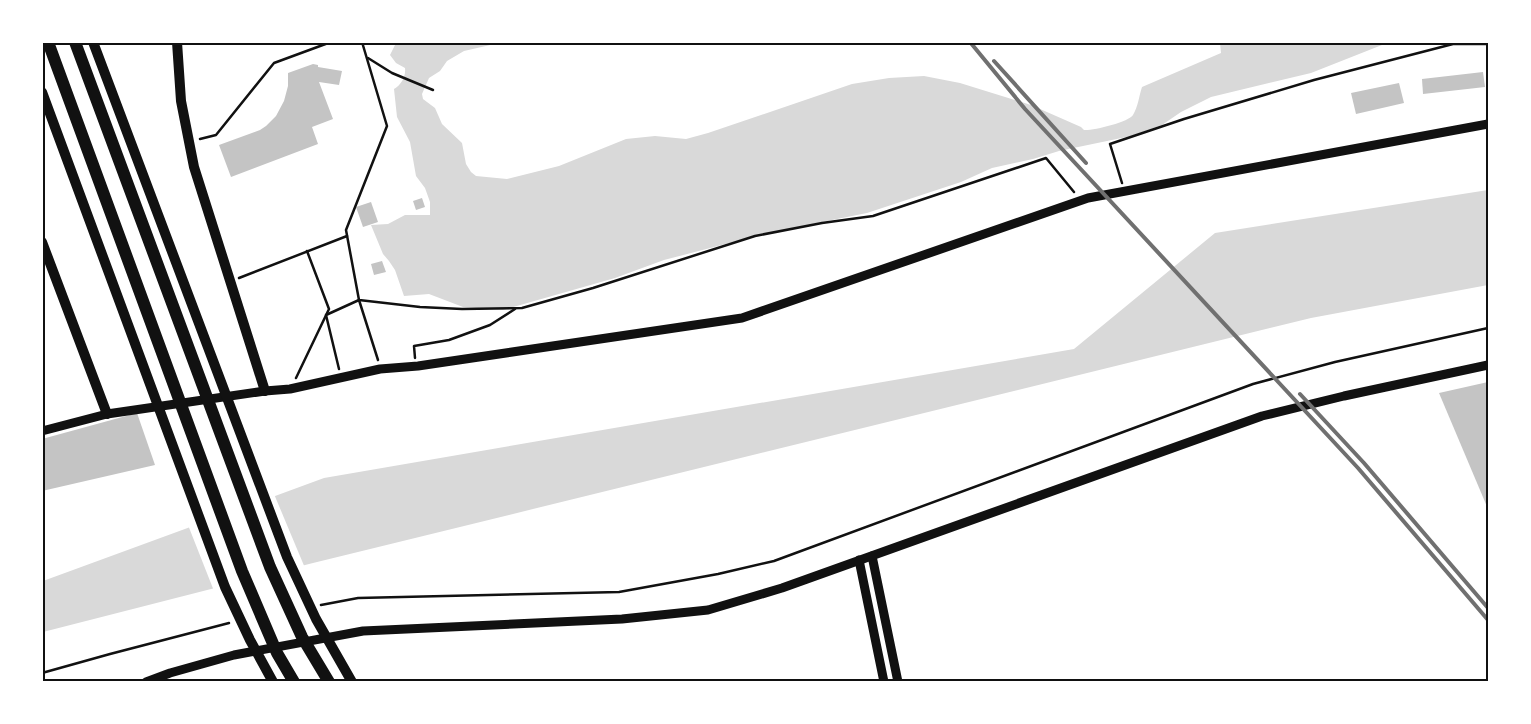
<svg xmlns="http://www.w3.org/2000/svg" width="1531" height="724" viewBox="0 0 1531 724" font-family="'Roboto Condensed',sans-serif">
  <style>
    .water { fill: #d9d9d9 }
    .pier { fill: #fff }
    .building { fill: #c4c4c4 }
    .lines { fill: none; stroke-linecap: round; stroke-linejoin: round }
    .path { stroke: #111; stroke-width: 2.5 }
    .tertiary { stroke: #111; stroke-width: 9 }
    .secondary { stroke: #111; stroke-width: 10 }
    .trunk { stroke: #111; stroke-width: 12 }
    .rail { stroke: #707070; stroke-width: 4 }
    .neatline { fill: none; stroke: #111; stroke-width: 2 }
  </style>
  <rect width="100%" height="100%" fill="#fff"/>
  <g class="water">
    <path d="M396,43H499L464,51L447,61L440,71L429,78L422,94L423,99L435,108L442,124L462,143L466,164L471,172L476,176L507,179L559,166L626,139L655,136L686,139L708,133L852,84L889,78L924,76L960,83L1031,105L1081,127L1084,130C1092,131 1129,122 1133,115C1138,107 1139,96 1142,87L1221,53L1220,43H1387L1311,73L1211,97L1181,112L1162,125L1131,136L1059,151L1033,159L992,168L961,182L867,213L772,232L664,260L615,278L503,310L463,307L429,294L404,296L395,270L389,261L383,254L371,225L388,224L405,215H430V202L425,188L416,176L410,142L397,117L394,89C401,85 406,77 405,68L396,63L390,55Z"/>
    <polygon points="1488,190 1488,285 1311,318 313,563 43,632 43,581 324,478 1074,349 1215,233"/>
  </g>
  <polygon class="pier" points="274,494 305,568 214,591 188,525"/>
  <g class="building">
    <polygon points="313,64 318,65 318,67 342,71 339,85 319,82 333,119 312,127 318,144 231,177 219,145 260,130 266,126 276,116 284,101 288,86 288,73"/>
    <polygon points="1483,72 1485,87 1423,94 1422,79"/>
    <polygon points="1399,83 1404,103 1356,114 1351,93"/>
    <polygon points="422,198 425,207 416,210 413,201"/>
    <polygon points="371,202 378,222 363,227 356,207"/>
    <polygon points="382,261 386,272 374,275 371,264"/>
    <polygon points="1488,382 1488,509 1439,393"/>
    <polygon points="137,413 155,465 42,491 42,439"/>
  </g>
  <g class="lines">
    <g class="path">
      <polyline points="362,42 387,126 346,230 359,300 420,307 462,309 522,308 593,288 755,236 822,223 873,216 1046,158 1074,192"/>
      <polyline points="368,58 392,73 433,90"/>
      <polyline points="200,139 216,135 274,63 331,42"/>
      <polyline points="1122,183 1110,144 1184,119 1314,80 1453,44 1488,44"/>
      <polyline points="239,278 347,236"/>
      <polyline points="415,358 414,346 449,340 490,325 515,309"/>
      <polyline points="339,369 326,315 359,300 378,360"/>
      <polyline points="296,378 329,309 307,251"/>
      <polyline points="321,605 358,598 619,592 718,574 774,561 1253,384 1335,362 1488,328"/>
      <polyline points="42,673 110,654 229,623"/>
    </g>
    <g class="tertiary">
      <polyline points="42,431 107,414 265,391 290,389 380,369 418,366 742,318 1088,198 1488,124"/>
      <polyline points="872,556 898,682"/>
      <polyline points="859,560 884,682"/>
      <polyline points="146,682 170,673 234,655 363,631 622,619 708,610 782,588 1262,416 1344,396 1488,365"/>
    </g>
    <g class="secondary">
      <polyline points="93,42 287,557 316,619 352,682"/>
      <polyline points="177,42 181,101 194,167 265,391"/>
      <polyline points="42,92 225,587 250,640 273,682"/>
      <polyline points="42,242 107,414"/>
    </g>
    <g class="trunk">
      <polyline points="48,42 242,571 277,653 294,682"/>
      <polyline points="75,42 270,567 302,637 329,682"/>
    </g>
    <g class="rail">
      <polyline points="970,42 1025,109 1358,468 1488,620"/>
      <polyline points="994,61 1086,163"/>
      <polyline points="1300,394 1364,463 1488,608"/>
    </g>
  </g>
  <rect width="1531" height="724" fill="none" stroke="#ffffff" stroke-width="88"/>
  <rect x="44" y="44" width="1443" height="636" class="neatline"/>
</svg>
